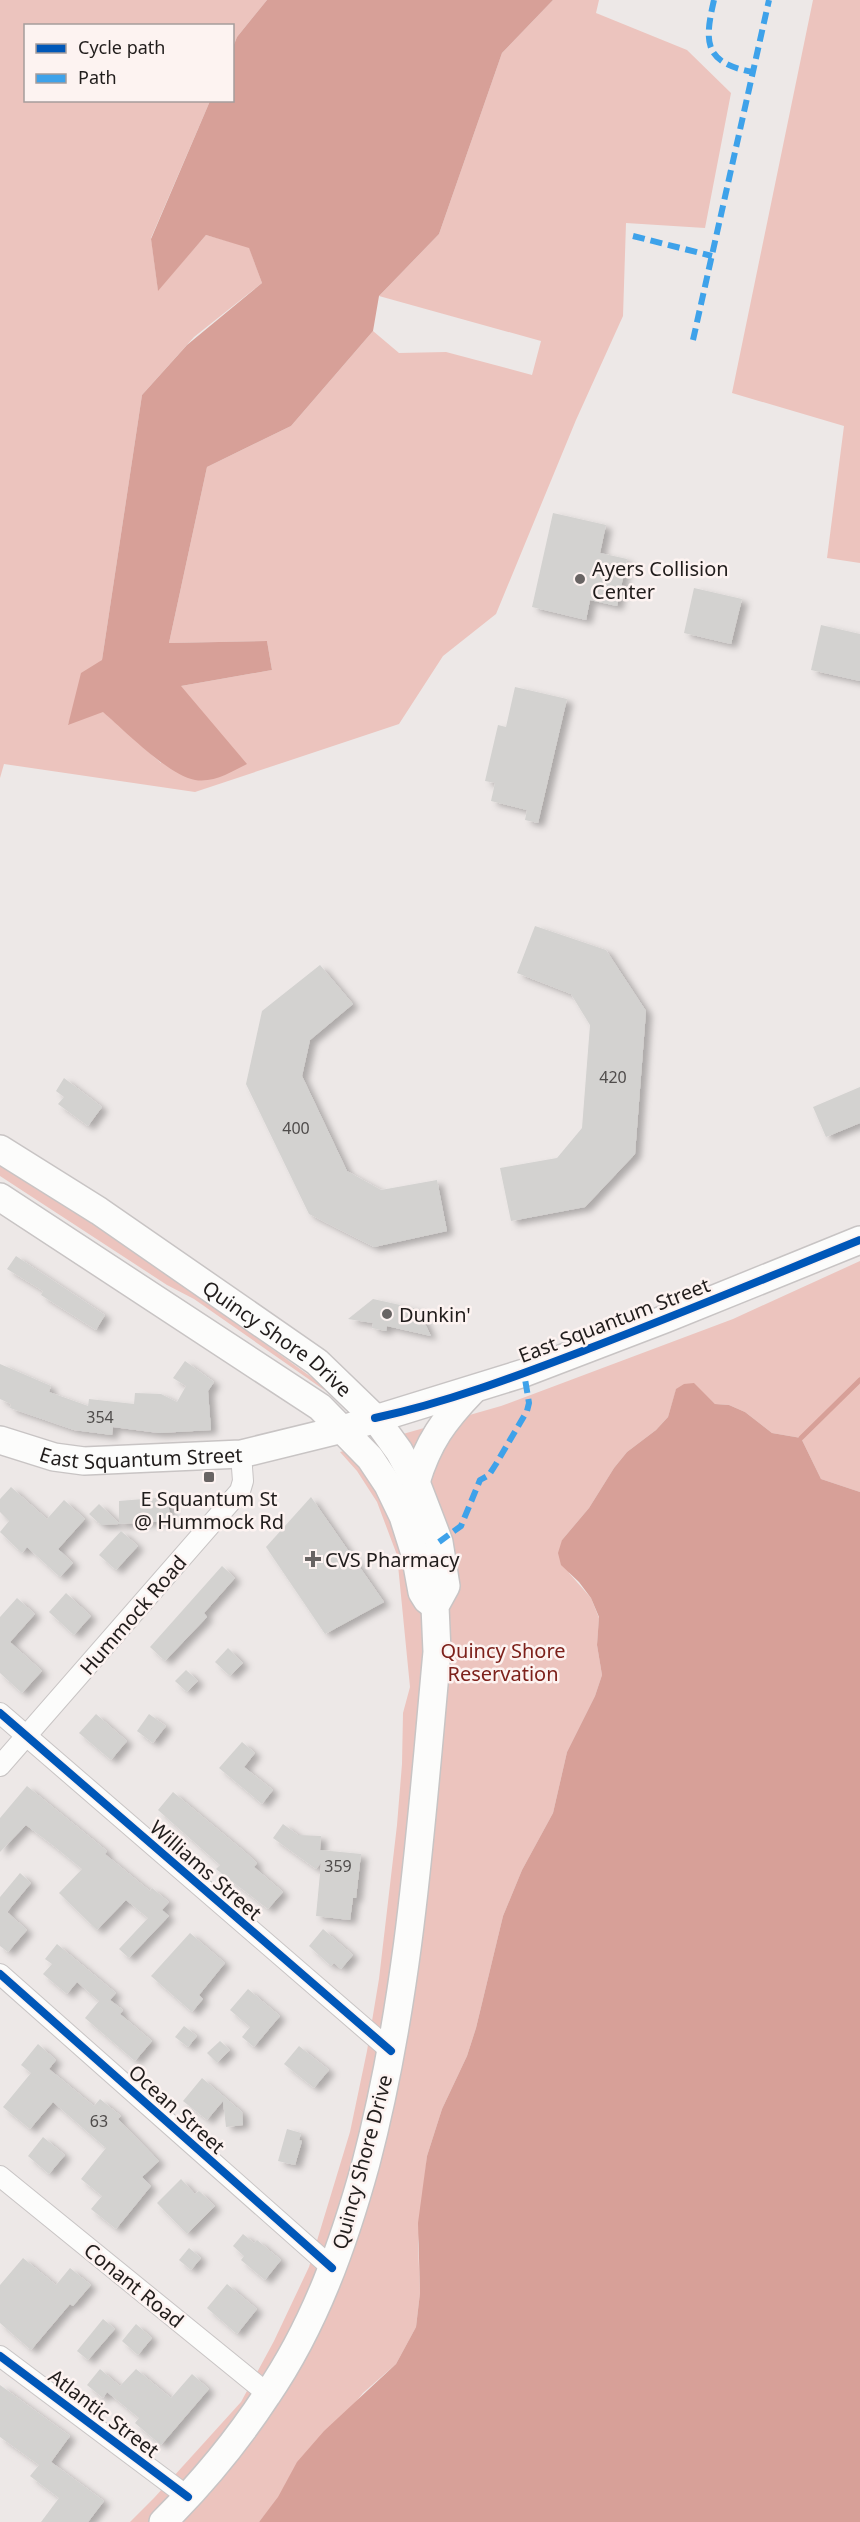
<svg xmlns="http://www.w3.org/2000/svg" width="860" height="2522" viewBox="0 0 860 2522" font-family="'Noto Sans',sans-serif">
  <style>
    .green { fill: #ecc4be }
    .water { fill: #d7a098 }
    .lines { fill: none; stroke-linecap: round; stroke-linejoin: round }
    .stream { stroke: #d7a098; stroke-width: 5 }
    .building { fill: #d3d2d0; filter: url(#shadow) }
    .street-casing { stroke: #c8c4c4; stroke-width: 22 }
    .secondary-casing { stroke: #c8c4c4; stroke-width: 30 }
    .street { stroke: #fcfcfb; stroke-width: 20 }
    .secondary { stroke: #fcfcfb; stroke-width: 27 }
    .quiet { stroke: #3ea2ea; stroke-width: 6; stroke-dasharray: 12 6; stroke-linecap: butt }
    .cycleway-casing { stroke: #fdf3f1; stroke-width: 11 }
    .cycleway { stroke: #0057b8; stroke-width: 8 }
    .poi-dot { fill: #686463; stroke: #fdf3f1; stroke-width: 2 }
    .labels { text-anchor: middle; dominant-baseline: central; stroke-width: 5; stroke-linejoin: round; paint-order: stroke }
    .number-label { font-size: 16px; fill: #4f4c4b }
    .poi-label { font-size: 20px; fill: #211d1c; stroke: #fdf3f1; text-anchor: start }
    .street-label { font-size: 20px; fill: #211d1c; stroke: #fdf3f1 }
    .park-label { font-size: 20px; fill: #7d211b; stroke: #fdf3f1 }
  </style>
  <defs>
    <filter id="shadow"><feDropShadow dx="6" dy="4" stdDeviation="3" flood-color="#0004"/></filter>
  </defs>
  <rect width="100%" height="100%" fill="#ede8e7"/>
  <g class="green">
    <polygon points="0,0 267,0 237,37 233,47 232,26 26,26 26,100 210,101 151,238 158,290 206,235 249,247 262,283 194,337 142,395 102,660 68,724 103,711 161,763 181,686 272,670 267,641 169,643 207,467 291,426 373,331 399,353 446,352 532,375 541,341 379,296 439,234 502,53 553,0 599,0 596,13 687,50 731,93 705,228 626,223 623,316 576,420 496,614 443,656 399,724 195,792 4,764 0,778"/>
    <polygon points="813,0 860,0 860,563 827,558 844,426 732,393"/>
    <polygon points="0,1162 131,1247 332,1392 330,1394 194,1299 167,1285 0,1176"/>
    <polygon points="860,1261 860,1492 821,1479 801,1438 772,1433 745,1412 729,1405 715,1404 694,1384 676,1390 668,1417 656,1430 627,1452 614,1468 589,1508 562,1540 569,1573 591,1598 599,1618 597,1645 602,1675 595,1696 567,1752 553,1813 522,1870 503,1916 476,2028 467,2056 442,2109 427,2156 418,2243 420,2293 416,2327 396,2364 363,2393 259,2522 130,2522 154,2498 241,2402 274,2341 309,2267 350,2132 367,2051 379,1979 397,1825 402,1764 403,1713 410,1687 397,1555 377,1502 357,1471 340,1452 501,1406 733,1319"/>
  </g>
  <g class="water">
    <path d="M267,0H553L502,53L439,234L379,296L373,331L291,426L207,467L169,643L267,641L272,670L181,686L247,764C231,772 214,783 195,780C168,775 124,730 103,712L68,725L81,673L102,660L142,395L187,345L262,283L249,248L206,235L158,291L151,239L210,101L232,100L233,47L237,37Z"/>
    <polygon points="694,1383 715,1404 729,1405 745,1412 772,1433 801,1438 821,1479 860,1492 860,2522 259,2522 278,2497 297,2462 324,2431 396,2364 416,2327 420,2293 418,2223 427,2156 442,2109 467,2056 476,2028 503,1916 522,1870 553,1813 567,1752 595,1696 602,1675 597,1645 599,1617 591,1598 579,1582 561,1565 558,1553 562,1540 589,1508 614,1468 627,1452 656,1430 668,1417 676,1389 684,1384"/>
  </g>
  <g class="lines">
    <polyline class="stream" points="801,1438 860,1380"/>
  </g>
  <g class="building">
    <polygon points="553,513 606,525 600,553 627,559 617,606 590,600 586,620 532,607"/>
    <polygon points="694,588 742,599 731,644 684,633"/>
    <polygon points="821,625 860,634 860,681 811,670"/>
    <polygon points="515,687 567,699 538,823 525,820 527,810 491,801 495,783 485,781 498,725 506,727"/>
    <polygon points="535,926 606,950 646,1011 635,1154 585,1207 511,1221 500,1168 557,1158 582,1128 590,1025 571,994 517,973"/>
    <polygon points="320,965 353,1004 310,1040 302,1076 347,1171 381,1190 437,1180 447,1231 374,1247 309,1214 246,1084 262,1011"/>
    <polygon points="64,1078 102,1107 88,1126 58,1104 64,1097 56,1091"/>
    <polygon points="860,1087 860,1123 826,1137 813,1107"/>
    <polygon points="16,1256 105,1315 96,1330 41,1295 43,1291 7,1269"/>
    <polygon points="373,1299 418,1309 431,1336 387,1326 386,1331 372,1328 373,1323 348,1319"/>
    <polygon points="185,1361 214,1382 208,1391 211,1430 159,1433 113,1427 112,1435 74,1430 10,1408 11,1404 0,1399 0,1364 51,1386 49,1392 88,1406 89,1399 134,1404 135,1393 161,1394 177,1402 186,1386 173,1378"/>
    <polygon points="11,1487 47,1519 64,1500 85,1519 58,1549 73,1563 60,1577 27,1547 22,1553 0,1532 9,1521 0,1512 0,1499"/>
    <polygon points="168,1497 170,1521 101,1525 89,1514 99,1504 119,1523 119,1501"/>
    <polygon points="311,1497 384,1602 325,1634 266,1547"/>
    <polygon points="121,1531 138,1546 116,1570 99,1555"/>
    <polygon points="222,1566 235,1578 204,1613 207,1617 165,1661 150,1647"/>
    <polygon points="66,1593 91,1616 74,1635 49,1612"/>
    <polygon points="17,1598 35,1614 10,1642 42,1671 22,1693 0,1673 0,1617"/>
    <polygon points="228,1648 243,1663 230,1676 215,1662"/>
    <polygon points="186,1670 198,1681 187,1692 175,1681"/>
    <polygon points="96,1714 127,1741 111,1760 79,1733"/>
    <polygon points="149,1714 166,1726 153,1743 137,1731"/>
    <polygon points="242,1742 255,1753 244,1767 273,1790 262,1804 219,1768"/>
    <polygon points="27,1786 107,1851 105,1854 150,1891 152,1888 169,1902 162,1910 169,1916 129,1958 119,1949 148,1918 126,1900 97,1930 59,1893 82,1869 55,1847 26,1825 0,1852 0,1818"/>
    <polygon points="173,1792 245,1852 257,1863 254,1867 283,1892 268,1909 216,1869 220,1865 158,1810"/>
    <polygon points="283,1824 298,1835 321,1836 320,1850 361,1854 356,1898 353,1898 350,1920 316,1916 321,1863 316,1869 273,1838"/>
    <polygon points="20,1873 31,1883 7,1912 27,1930 8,1952 0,1946 0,1897"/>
    <polygon points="323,1929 353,1955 341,1969 334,1963 331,1966 309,1946"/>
    <polygon points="190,1933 225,1963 199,1995 203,1999 192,2012 151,1976"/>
    <polygon points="57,1944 116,1993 110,2000 123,2010 120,2014 152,2041 135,2061 85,2018 99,2001 77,1982 67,1994 43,1974 52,1964 45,1959"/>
    <polygon points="248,1989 280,2016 254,2047 242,2037 250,2027 230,2010"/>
    <polygon points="184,2026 197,2036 188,2047 175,2037"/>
    <polygon points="220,2041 230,2050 217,2063 207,2053"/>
    <polygon points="38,2044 56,2060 49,2069 94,2106 100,2099 121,2116 118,2119 159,2161 142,2177 151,2186 116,2229 91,2209 102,2196 81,2179 106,2148 53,2102 30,2129 3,2107 31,2073 21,2065"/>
    <polygon points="299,2046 329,2070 314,2088 284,2064"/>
    <polygon points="202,2078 242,2112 243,2125 226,2127 223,2101 207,2120 183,2101"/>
    <polygon points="287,2129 301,2133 299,2140 302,2141 295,2165 278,2161"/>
    <polygon points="43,2137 65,2155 49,2174 28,2156"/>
    <polygon points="181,2179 195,2194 199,2191 215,2206 187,2234 157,2203"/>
    <polygon points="243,2234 254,2243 257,2240 281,2260 265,2280 241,2260 244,2256 233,2246"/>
    <polygon points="189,2248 201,2258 191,2270 179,2260"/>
    <polygon points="23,2258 56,2285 70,2268 91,2285 73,2306 70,2304 31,2350 0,2323 0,2285"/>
    <polygon points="227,2284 257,2309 237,2334 207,2308"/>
    <polygon points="103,2319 115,2329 88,2360 77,2351"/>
    <polygon points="136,2324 152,2338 138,2355 122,2341"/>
    <polygon points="100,2369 120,2386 136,2369 171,2398 192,2374 209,2389 161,2445 135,2423 139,2418 107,2392 103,2398 87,2385"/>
    <polygon points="0,2385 70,2436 51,2462 104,2501 88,2522 41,2522 59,2498 30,2476 39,2465 0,2437"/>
  </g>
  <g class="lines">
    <defs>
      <g id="street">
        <polyline points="0,1713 391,2051"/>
        <polyline points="0,1766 240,1491 243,1481 241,1454"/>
        <polyline points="0,1974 332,2268"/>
        <polyline points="0,2176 268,2394"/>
        <polyline points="0,2356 188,2497"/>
      </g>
      <g id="secondary">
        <path id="s1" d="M0,1149L99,1211L317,1362L375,1418L399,1451L416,1482L439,1542L446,1586L435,1606L437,1652C421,1823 410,1996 366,2163C344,2243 315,2325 267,2395C237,2441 202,2483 163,2522"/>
        <polyline points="0,1197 320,1407 370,1458 388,1485 403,1516 415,1554 422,1592 427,1600 435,1606"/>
        <path id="s2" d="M0,1440L54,1457L84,1461L241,1454L343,1429L524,1373L665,1319L860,1240"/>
        <path d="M416,1482C428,1442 444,1420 473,1390"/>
      </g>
    </defs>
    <use href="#street" class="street-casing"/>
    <use href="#secondary" class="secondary-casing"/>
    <use href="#street" class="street"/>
    <use href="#secondary" class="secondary"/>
    <g class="quiet">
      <path d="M714,0C704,43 704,63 753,72"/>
      <polyline points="633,236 712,256"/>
      <polyline points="693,340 769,0"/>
      <polyline points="439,1542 461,1526 480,1480 489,1475 496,1464 527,1411 529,1403 524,1373"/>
    </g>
    <defs>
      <g id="cycleway">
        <path d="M375,1418C450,1402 522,1374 593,1347C682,1313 771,1276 860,1240"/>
        <polyline points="0,1713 391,2051"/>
        <polyline points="0,1974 332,2268"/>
        <polyline points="0,2356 188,2497"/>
      </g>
    </defs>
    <use href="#cycleway" class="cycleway-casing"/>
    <use href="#cycleway" class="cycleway"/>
  </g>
  <g class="poi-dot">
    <circle cx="580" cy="579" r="6"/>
    <circle cx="387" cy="1314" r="6"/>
    <rect x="203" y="1471" width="12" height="12" rx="3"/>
    <path d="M310 1550h6v6h6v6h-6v6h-6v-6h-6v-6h6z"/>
  </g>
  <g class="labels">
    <g class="number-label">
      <text x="613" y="1077">420</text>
      <text x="296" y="1128">400</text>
      <text x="100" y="1417">354</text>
      <text x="338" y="1866">359</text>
      <text x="99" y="2121">63</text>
    </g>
    <g class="poi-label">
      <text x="592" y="568">Ayers Collision<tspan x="592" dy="23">Center</tspan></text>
      <text x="399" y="1314">Dunkin'</text>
      <text x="209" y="1498" text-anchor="middle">E Squantum St<tspan x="209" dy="23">@ Hummock Rd</tspan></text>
      <text x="325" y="1559">CVS Pharmacy</text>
    </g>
    <g class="street-label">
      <text transform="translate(614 1320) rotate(-21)">East Squantum Street</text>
      <text stroke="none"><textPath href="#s1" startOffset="336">Quincy Shore Drive</textPath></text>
      <text stroke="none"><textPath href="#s2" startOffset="144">East Squantum Street</textPath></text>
      <text transform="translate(133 1615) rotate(-49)">Hummock Road</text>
      <text transform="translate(206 1870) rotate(41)">Williams Street</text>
      <text transform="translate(177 2109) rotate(42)">Ocean Street</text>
      <text transform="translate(362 2162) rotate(-75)">Quincy Shore Drive</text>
      <text transform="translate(134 2285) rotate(39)">Conant Road</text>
      <text transform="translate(104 2413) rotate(37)">Atlantic Street</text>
    </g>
    <g class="park-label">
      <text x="503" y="1650">Quincy Shore<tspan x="503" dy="23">Reservation</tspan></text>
    </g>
  </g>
  <rect x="24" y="24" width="210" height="78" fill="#fdf3f1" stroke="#a59d9c" stroke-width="1.5"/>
  <rect x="36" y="44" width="30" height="9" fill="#0057b8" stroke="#a59d9c" stroke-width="1.5"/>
  <text x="78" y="54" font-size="18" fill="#211d1c">Cycle path</text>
  <rect x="36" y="74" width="30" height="9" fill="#3ea2ea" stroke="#a59d9c" stroke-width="1.5"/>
  <text x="78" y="84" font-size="18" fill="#211d1c">Path</text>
</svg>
